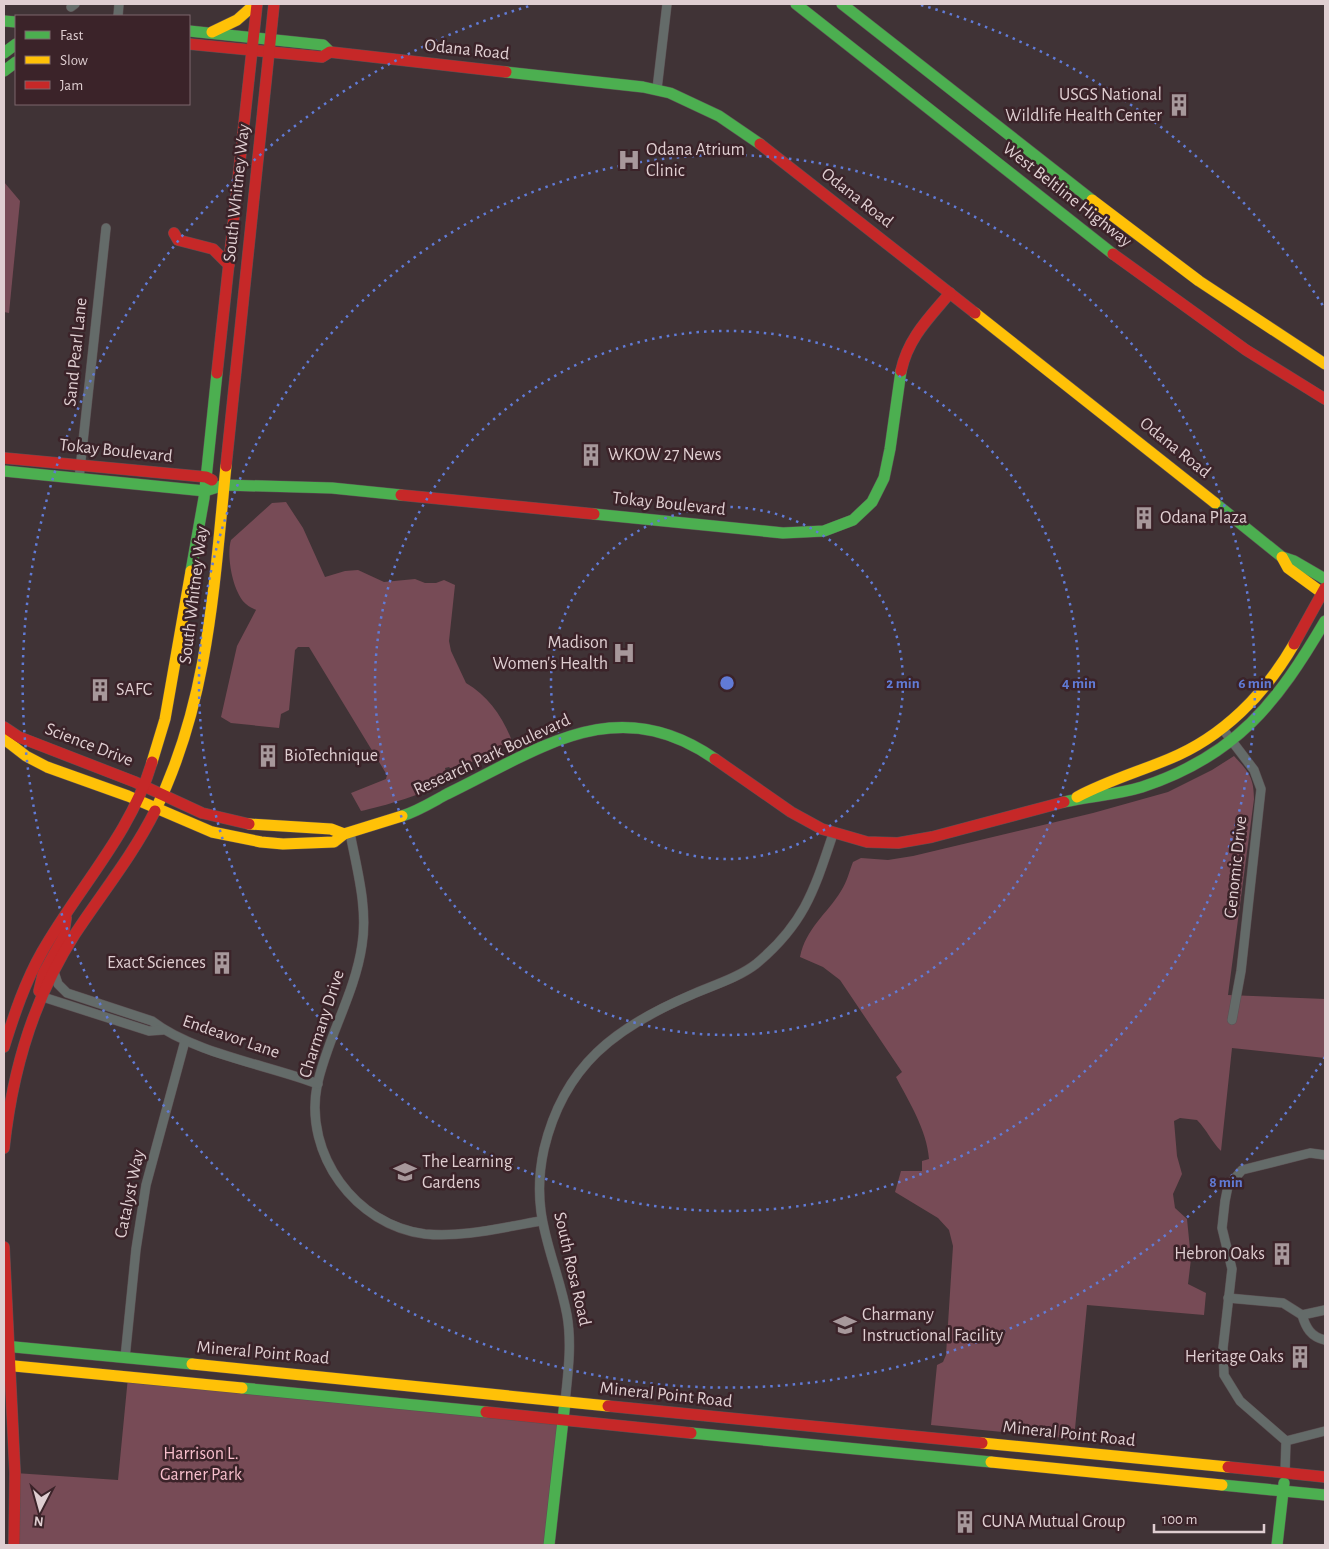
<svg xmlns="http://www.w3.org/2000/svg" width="1329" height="1549" viewBox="0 0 1329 1549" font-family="'Alegreya Sans',sans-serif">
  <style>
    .green { fill: #774b56 }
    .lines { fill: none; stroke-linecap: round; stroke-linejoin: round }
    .street-casing { stroke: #5c5053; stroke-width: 10 }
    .fast-casing { stroke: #5c5053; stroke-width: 12 }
    .slow-casing { stroke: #5c5053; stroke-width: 12 }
    .jam-casing { stroke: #5c5053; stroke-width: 12 }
    .street { stroke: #646b69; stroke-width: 9 }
    .fast { stroke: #4caf50; stroke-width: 11 }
    .slow { stroke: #ffc107; stroke-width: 11 }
    .jam { stroke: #c62828; stroke-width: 11 }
    .ring { fill: none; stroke: #617bd6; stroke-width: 2.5; stroke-dasharray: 2.5 5 }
    .labels { text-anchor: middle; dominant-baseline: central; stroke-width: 5; stroke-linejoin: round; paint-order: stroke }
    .street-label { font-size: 18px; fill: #dfced1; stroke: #3b2329 }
    .poi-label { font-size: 18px; fill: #dfced1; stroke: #3b2329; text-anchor: start }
    .park-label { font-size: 18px; fill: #f7bfcc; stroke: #3b2329 }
    .centre { fill: #617bd6; stroke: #3b2329; stroke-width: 2.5 }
    .ring-label { font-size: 15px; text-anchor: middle; font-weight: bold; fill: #617bd6; stroke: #3b2329; stroke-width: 5; stroke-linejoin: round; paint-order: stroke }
  </style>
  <rect width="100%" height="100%" fill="#403336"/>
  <g class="green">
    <polygon points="4,182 20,201 9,313 4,312"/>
    <path d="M286,502L303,528L325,577L345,571L358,570L384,582L415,579L425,583H436L444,580L455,585L449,641L451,651L466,683C488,696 503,717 512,741L477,758L460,771H453L449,767L445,768C446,772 447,776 444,779C434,793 379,807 361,811L351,793L386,779L387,775L309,647H298L295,650L289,710L281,714L279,728L231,723L221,717L237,646L256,610C253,608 249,607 246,604C233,593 226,556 231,540L272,503Z"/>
    <path d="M1234,756C1248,771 1254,777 1254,799L1228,995L1325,999V1058L1232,1048L1221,1151C1211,1141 1207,1130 1197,1120L1180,1118L1174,1121L1177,1156L1182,1174L1173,1194L1175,1208L1187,1219L1191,1259L1188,1284L1206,1293L1204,1315L1087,1305L1074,1439L931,1425L937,1365L943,1362L946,1355L953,1246L949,1230L938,1218L895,1192L901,1171H922V1161L929,1159C927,1130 909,1102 896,1077L902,1072L840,980L823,967L800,957C806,928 827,914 841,891C847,882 849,872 853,862L861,858L888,860L913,856L1093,813L1168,792L1212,770Z"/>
    <polygon points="128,1377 563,1420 549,1545 14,1545 15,1473 118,1480"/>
  </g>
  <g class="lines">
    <defs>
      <g id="street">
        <polyline points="71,7 75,4"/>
        <polyline points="118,16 119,4"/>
        <polyline points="657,89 667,4"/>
        <polyline points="79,479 106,228"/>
        <polyline points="1222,728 1254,770 1261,789 1241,971 1232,1020"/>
        <path d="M350,833C357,870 368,908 362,945C355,994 327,1038 317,1086C304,1154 355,1225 425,1234C463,1238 504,1227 541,1221"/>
        <path d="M54,972L58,984L67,993L152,1021C193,1053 268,1065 318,1084"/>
        <polyline points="43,997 149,1031 163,1030"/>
        <polyline points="1228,1298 1283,1303 1302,1315"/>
        <path d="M1325,1310L1302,1315C1306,1328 1311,1337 1325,1340"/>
        <polyline points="125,1358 136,1249 146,1185 185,1041"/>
        <path d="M565,1402C568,1373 572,1344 567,1315C555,1253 529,1217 544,1149C564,1065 616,1027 691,995C711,986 738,978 756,964C804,924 814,891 833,834"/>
        <polyline points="1286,1441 1325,1431"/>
        <polyline points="1285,1473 1286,1441 1240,1401 1224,1375 1223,1348 1232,1269 1222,1228 1225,1201 1228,1186 1242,1170 1310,1153 1325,1155"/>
      </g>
      <g id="fast">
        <polyline points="796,4 1113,254"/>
        <polyline points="842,4 1092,200"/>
        <polyline points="4,21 16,22"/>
        <polyline points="189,31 323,45 330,52"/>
        <polyline points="4,53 16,44"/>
        <polyline points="4,71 16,62"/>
        <polyline points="506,72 643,87 670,93 719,116 760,144"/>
        <polyline points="4,471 205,491 224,485 332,488 401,495"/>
        <polyline points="1215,503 1282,557 1294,561 1325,579"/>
        <polyline points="594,514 783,533 824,531 853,520 872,502 884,478 890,449 901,371"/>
        <polyline points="191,571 204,498 217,373"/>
        <path d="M1064,802C1090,796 1116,795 1142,787C1236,756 1277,703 1325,621"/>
        <path d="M402,816C418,811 432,802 447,794C540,749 616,690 715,759"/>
        <polyline points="4,1346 192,1364"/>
        <polyline points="242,1388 486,1412"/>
        <polyline points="691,1433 991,1462"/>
        <polyline points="1222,1485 1325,1495"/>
        <polyline points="549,1545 565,1402"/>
        <polyline points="1277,1545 1284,1483"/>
      </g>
      <g id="slow">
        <polyline points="212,32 237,20 255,4"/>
        <polyline points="1092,200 1199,281 1325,364"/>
        <polyline points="975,313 1215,503"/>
        <polyline points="1282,557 1288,568 1325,595"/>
        <polyline points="4,739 26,756 47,767 128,796 212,832 261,842 283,844 334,842 344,834 402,816"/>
        <polyline points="152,762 165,719 191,571"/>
        <path d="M1077,797C1107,781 1138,772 1169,759C1223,737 1265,694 1294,644"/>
        <path d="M155,811C209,701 214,585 226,466"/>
        <polyline points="249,824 331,829 344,834"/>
        <polyline points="192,1364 608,1406"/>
        <polyline points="4,1365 242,1388"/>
        <polyline points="982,1443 1228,1467"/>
        <polyline points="991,1462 1222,1485"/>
      </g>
      <g id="jam">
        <polyline points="189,44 322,57 330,52 506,72"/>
        <polyline points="760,144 975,313"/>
        <polyline points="174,233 178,240 213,249 229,265"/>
        <polyline points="1113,254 1246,350 1325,399"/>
        <path d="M901,371C908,338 929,318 950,293"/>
        <polyline points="217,373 257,4"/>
        <polyline points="4,458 206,477 212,480"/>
        <polyline points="226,466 274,4"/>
        <polyline points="401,495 594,514"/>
        <polyline points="1294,644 1325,588"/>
        <polyline points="4,727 19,737 135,782 202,813 249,824"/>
        <polyline points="715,759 791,812 822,829 867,842 898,843 932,837 1064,802"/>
        <polyline points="39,991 43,974 63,938 66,918"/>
        <path d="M4,1047C14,1015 25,982 42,952C78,888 131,834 152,762"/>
        <path d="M4,1148C12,1072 33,999 75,934C102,893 133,855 155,811"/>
        <polyline points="4,1247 15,1473 14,1545"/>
        <polyline points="608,1406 982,1443"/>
        <polyline points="486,1412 691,1433"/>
        <polyline points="1228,1467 1325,1477"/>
      </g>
    </defs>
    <use href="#street" class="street-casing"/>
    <use href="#fast" class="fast-casing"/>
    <use href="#slow" class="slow-casing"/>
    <use href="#jam" class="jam-casing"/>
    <use href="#street" class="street"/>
    <use href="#fast" class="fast"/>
    <use href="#slow" class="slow"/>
    <use href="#jam" class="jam"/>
  </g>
  <g class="ring">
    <circle cx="727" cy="683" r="176"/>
    <circle cx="727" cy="683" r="352"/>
    <circle cx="727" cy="683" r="528"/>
    <path d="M1325 1057A705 705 0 1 1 533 5M921 5A705 705 0 0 1 1325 309"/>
  </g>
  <defs>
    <symbol id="building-bare" viewBox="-9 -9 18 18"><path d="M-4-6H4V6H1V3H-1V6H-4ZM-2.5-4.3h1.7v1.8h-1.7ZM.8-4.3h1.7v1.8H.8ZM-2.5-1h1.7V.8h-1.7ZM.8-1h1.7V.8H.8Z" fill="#a7989b" stroke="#3b2329" stroke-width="2.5" paint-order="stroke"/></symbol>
    <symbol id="hospital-bare" viewBox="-9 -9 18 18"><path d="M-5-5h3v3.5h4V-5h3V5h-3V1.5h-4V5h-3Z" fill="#a7989b" stroke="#3b2329" stroke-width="2.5" paint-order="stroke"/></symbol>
    <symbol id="school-bare" viewBox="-9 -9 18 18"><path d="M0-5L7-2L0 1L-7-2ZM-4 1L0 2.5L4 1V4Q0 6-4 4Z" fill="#a7989b" stroke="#3b2329" stroke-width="2.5" paint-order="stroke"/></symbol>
    <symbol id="university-bare" viewBox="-9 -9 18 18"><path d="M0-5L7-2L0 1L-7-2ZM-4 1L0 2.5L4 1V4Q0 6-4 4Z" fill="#a7989b" stroke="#3b2329" stroke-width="2.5" paint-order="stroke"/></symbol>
  </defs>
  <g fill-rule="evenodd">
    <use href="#building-bare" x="1163" y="89" width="32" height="32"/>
    <use href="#hospital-bare" x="613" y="144" width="32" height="32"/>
    <use href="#building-bare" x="575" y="439" width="32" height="32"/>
    <use href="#building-bare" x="1128" y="502" width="32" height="32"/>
    <use href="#hospital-bare" x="608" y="637" width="32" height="32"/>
    <use href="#building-bare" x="84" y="674" width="32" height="32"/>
    <use href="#building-bare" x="252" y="740" width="32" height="32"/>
    <use href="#building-bare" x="206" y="947" width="32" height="32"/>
    <use href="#school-bare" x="389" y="1156" width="32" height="32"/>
    <use href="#building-bare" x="1266" y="1238" width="32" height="32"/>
    <use href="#university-bare" x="829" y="1309" width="32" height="32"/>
    <use href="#building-bare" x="1284" y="1341" width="32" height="32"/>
    <use href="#building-bare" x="949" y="1506" width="32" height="32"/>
  </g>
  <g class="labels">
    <g class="street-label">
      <text transform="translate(467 50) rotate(6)">Odana Road</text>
      <text transform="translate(237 193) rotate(-84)">South Whitney Way</text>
      <text transform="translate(1067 195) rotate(38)">West Beltline Highway</text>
      <text transform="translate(857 198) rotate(38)">Odana Road</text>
      <text transform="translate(76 352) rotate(-84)">Sand Pearl Lane</text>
      <text transform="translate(1175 448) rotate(39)">Odana Road</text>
      <text transform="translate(116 451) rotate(6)">Tokay Boulevard</text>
      <text transform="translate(669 504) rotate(6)">Tokay Boulevard</text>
      <text transform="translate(194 595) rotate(-83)">South Whitney Way</text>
      <text transform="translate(89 745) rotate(21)">Science Drive</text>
      <text transform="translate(492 755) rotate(-25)">Research Park Boulevard</text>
      <text transform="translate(1236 867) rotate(-84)">Genomic Drive</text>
      <text transform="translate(322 1024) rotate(-72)">Charmany Drive</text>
      <text transform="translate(231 1037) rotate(19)">Endeavor Lane</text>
      <text transform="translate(130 1194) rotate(-78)">Catalyst Way</text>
      <text transform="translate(572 1269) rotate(77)">South Rosa Road</text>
      <text transform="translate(263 1353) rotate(5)">Mineral Point Road</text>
      <text transform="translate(666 1395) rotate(6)">Mineral Point Road</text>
      <text transform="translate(1069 1434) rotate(6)">Mineral Point Road</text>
    </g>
    <g class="poi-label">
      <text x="1162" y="95" text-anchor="end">USGS National<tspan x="1162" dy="21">Wildlife Health Center</tspan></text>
      <text x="646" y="150">Odana Atrium<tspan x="646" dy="21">Clinic</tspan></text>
      <text x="608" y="455">WKOW 27 News</text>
      <text x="1160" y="518">Odana Plaza</text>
      <text x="608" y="643" text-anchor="end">Madison<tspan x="608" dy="21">Women's Health</tspan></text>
      <text x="116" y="690">SAFC</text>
      <text x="284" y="756">BioTechnique</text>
      <text x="206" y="963" text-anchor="end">Exact Sciences</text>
      <text x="422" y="1162">The Learning<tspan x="422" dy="21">Gardens</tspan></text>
      <text x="1265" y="1254" text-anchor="end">Hebron Oaks</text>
      <text x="862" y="1315">Charmany<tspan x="862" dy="21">Instructional Facility</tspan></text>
      <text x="1284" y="1357" text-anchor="end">Heritage Oaks</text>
      <text x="982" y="1522">CUNA Mutual Group</text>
    </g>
    <g class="park-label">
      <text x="201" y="1454">Harrison L.<tspan x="201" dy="21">Garner Park</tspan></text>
    </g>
  </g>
  <circle cx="727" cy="683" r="8" class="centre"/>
  <g class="ring-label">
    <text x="903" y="688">2 min</text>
    <text x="1079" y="688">4 min</text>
    <text x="1255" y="688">6 min</text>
    <text x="1226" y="1187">8 min</text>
  </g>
  <rect width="1329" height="1549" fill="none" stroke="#dfced1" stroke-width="10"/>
  <rect x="15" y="15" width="175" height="90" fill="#3b2329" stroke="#7d676c"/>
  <rect x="25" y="31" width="25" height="8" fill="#4caf50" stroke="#7d676c"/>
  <text x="60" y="40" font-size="15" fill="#dfced1">Fast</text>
  <rect x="25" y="56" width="25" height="8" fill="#ffc107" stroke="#7d676c"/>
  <text x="60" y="65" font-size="15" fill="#dfced1">Slow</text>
  <rect x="25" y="81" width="25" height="8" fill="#c62828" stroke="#7d676c"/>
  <text x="60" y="90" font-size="15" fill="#dfced1">Jam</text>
  <g transform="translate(40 1509) rotate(186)" stroke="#3b2329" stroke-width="4" paint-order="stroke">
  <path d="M0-4L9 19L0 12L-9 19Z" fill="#dfced1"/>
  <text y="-8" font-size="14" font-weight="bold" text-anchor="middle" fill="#dfced1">N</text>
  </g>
  <path d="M1154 1524v8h110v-8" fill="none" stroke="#dfced1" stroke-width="2.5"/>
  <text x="1162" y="1524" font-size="15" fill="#dfced1" stroke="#3b2329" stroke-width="4" paint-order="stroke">100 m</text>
</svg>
